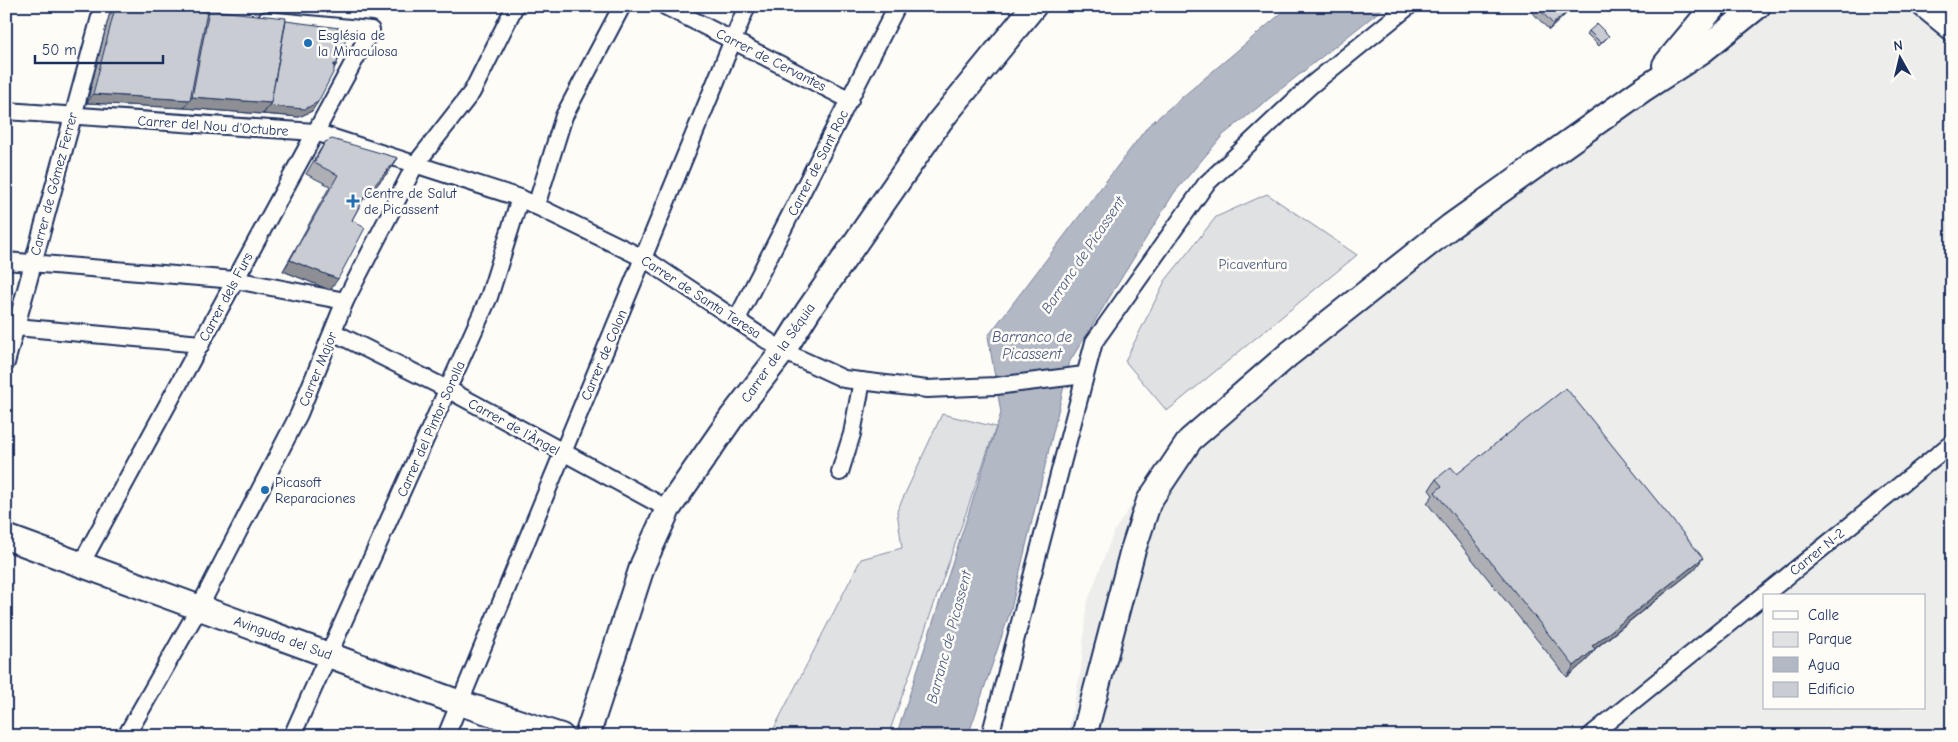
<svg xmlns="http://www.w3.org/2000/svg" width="1958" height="742" viewBox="0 0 1958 742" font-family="'Comic Neue',sans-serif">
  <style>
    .built { fill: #edeeec; fill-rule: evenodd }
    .green { fill: #e0e1e3; stroke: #7e88a0 }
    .water { fill: #b3b8c5; stroke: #76819c }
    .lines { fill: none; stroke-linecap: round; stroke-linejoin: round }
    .lane-casing { stroke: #1b2f5e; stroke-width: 12 }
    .street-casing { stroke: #1b2f5e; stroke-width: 20 }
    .secondary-casing { stroke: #1b2f5e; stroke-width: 28 }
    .lane { stroke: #fdfcf7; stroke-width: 9 }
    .street { stroke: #fdfcf7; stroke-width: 16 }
    .secondary { stroke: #fdfcf7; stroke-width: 24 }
    .wall { fill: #adafb5; stroke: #1b2f5e }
    .shaded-wall { fill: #8d8f94; stroke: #1b2f5e }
    .building { fill: #c9ccd3; stroke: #1b2f5e }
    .poi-dot { fill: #1f6fb2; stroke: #fdfcf7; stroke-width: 2 }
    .labels { text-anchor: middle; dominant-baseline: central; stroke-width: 5; stroke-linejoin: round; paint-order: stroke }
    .poi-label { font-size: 14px; fill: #1b2f5e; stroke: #fdfcf7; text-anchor: start }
    .street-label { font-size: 14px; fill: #1b2f5e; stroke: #fdfcf7 }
    .park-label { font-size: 14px; fill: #4c5c7f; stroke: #fdfcf7 }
    .water-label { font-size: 15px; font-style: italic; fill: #49587d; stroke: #fdfcf7 }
  </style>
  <rect width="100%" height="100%" fill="#fdfcf7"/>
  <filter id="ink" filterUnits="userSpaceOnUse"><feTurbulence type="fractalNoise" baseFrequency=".02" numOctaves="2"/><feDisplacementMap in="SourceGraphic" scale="10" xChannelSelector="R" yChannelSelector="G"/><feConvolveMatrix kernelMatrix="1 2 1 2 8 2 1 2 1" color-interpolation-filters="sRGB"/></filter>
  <g filter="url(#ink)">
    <path class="built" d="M1782,6H1952V736H1067L1081,669L1086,606L1114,531L1161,462L1429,259ZM1764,596H1924V708H1764Z"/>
    <g class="green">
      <polygon points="1267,194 1357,255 1167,411 1125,361 1165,281 1216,217"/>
      <polygon points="942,414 996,427 888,736 770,736 861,559 902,548 897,511"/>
    </g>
    <polygon class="water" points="1290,6 1386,6 1223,135 1174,193 1070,361 1011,609 968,736 896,736 1001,413 988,336 1148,126"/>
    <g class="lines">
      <defs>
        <polyline id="lane" points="199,12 200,6"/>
        <g id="street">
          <polyline points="665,6 850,100"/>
          <polyline points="6,111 315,132 520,198 645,259 783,351 844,379 927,389 996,386 1084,375"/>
          <polyline points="536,206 564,116 622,6"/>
          <polyline points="6,261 235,280 345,301"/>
          <polyline points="737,319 897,6"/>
          <polyline points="16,327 201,344"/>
          <polyline points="333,332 449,390 668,509"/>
          <polyline points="6,363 103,6"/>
          <polyline points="840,472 852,434 862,381"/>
          <polyline points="81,564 371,30 266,20"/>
          <polyline points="126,736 200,606 299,414 345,301 415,165 472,92 515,6"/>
          <polyline points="292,736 489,297 520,198"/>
          <polyline points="446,736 747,6"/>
          <polyline points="990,736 1094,342 1206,184 1310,86 1409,6"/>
          <polyline points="1590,736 1952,443"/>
        </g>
        <g id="secondary">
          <polyline points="1925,6 1952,28"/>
          <polyline points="1665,65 1714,6"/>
          <polyline points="6,537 460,703 561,736"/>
          <polyline points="587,736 643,564 668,509 732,417 783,351 808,311 940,121 1034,6"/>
          <polyline points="1084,736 1132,553 1149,501 1190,440 1289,354 1451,226 1642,90 1702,51 1758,6"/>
        </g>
      </defs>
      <use href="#lane" class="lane-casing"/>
      <use href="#street" class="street-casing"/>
      <use href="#secondary" class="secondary-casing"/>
      <use href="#lane" class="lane"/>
      <use href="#street" class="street"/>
      <use href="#secondary" class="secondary"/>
    </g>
    <g class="wall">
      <polygon points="1535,6 1568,6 1570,9 1566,14 1549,30 1531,11"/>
      <polygon points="115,8 207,12 209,10 286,21 341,56 341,58 337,62 312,111 299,117 184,108 87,103 109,16"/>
      <polygon points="1589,31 1609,36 1599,46 1587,34"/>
      <polygon points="325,142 398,158 390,170 366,198 364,198 352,220 330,290 283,271 330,186 306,174 318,153"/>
      <polygon points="1457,474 1695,569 1595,649 1587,660 1567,677 1427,503 1433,495 1429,490 1436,479"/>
    </g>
    <g class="shaded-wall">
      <polygon points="277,6 353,6 337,10 287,10"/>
      <polygon points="1570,9 1566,14 1549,30 1553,24"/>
      <polygon points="341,51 344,51 336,64 337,64 331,73"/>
      <polygon points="93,94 190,100 184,108 87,103"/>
      <polygon points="192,97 271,103 263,114 184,108"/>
      <polygon points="318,102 312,111 299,117 263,114 269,106"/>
      <polygon points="398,158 390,170 366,198 362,197 370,186"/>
      <polygon points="290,260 338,279 330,290 283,271"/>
      <polygon points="1703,558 1695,569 1584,657 1592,646"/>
      <polygon points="1595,649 1587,660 1567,677 1574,666"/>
    </g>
    <g class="building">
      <polygon points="117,6 158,6 207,12 190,100 93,94 115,8"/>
      <polygon points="1536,6 1568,6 1570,9 1553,24"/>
      <polygon points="209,10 286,18 271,103 192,97"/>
      <polygon points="286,21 347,29 344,51 341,51 341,58 338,58 337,64 334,64 334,71 318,102 305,109 269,106 271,103"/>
      <polygon points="1597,24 1609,36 1601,43 1589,31"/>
      <polygon points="332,139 398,158 373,187 370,186 352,220 365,228 338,279 290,260 338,175 314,163 325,142"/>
      <polygon points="1566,388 1703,558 1592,646 1595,649 1574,666 1435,492 1442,486 1436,479 1451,467 1457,474"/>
    </g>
  </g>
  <g class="poi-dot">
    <circle cx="308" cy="43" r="5"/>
    <path d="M350.5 193.5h5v5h5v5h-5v5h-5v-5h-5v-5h5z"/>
    <circle cx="265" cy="490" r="5"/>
  </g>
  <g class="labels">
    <g class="poi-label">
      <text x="318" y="35">Església de<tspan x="318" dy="16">la Miraculosa</tspan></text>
      <text x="364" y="193">Centre de Salut<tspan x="364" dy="16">de Picassent</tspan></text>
      <text x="275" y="482">Picasoft<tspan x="275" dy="16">Reparaciones</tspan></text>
    </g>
    <g class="street-label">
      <text transform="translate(771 60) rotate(27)">Carrer de Cervantes</text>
      <text transform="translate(213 126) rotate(4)">Carrer del Nou d'Octubre</text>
      <text transform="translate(818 163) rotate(-63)">Carrer de Sant Roc</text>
      <text transform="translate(54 184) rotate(-75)">Carrer de Gómez Ferrer</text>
      <text transform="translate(226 297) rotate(-62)">Carrer dels Furs</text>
      <text transform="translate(701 297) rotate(33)">Carrer de Santa Teresa</text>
      <text transform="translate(778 353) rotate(-55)">Carrer de la Séquia</text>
      <text transform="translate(604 355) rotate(-67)">Carrer de Colon</text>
      <text transform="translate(318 369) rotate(-68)">Carrer Major</text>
      <text transform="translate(514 427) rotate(29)">Carrer de l'Àngel</text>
      <text transform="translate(431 429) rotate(-66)">Carrer del Pintor Sorolla</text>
      <text transform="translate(1817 552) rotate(-39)">Carrer N-2</text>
      <text transform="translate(283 638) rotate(20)">Avinguda del Sud</text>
    </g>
    <g class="park-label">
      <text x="1253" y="264">Picaventura</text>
    </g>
    <g class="water-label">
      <text transform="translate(1083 255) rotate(-56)">Barranc de Picassent</text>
      <text x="1032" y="337">Barranco de<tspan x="1032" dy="17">Picassent</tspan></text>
      <text transform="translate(949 637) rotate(-75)">Barranc de Picassent</text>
    </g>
  </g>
  <rect width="1958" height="742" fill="none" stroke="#fdfcf7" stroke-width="25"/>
  <rect x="12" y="12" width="1933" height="717" fill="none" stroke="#1b2f5e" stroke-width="2" filter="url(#ink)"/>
  <rect x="1763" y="594" width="162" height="115" fill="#fdfcf7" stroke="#a3aaba"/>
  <rect x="1773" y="611" width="25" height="8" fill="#fdfcf7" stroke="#a3aaba"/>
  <text x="1808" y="620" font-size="15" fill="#1b2f5e">Calle</text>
  <rect x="1773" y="632" width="25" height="15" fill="#e0e1e3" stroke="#a3aaba"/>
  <text x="1808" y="644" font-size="15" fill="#1b2f5e">Parque</text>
  <rect x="1773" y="657" width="25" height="15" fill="#b3b8c5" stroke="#a3aaba"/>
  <text x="1808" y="670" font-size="15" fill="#1b2f5e">Agua</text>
  <rect x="1773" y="682" width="25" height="15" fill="#c9ccd3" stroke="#a3aaba"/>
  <text x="1808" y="694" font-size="15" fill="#1b2f5e">Edificio</text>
  <g transform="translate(1900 58) rotate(352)" stroke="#fdfcf7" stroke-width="4" paint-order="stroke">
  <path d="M0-4L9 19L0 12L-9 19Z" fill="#1b2f5e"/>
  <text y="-8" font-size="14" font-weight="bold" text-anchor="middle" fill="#1b2f5e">N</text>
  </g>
  <path d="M35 55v8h128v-8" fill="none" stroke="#1b2f5e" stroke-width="2.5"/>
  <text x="42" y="55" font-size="15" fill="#1b2f5e" stroke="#fdfcf7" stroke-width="4" paint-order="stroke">50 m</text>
</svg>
